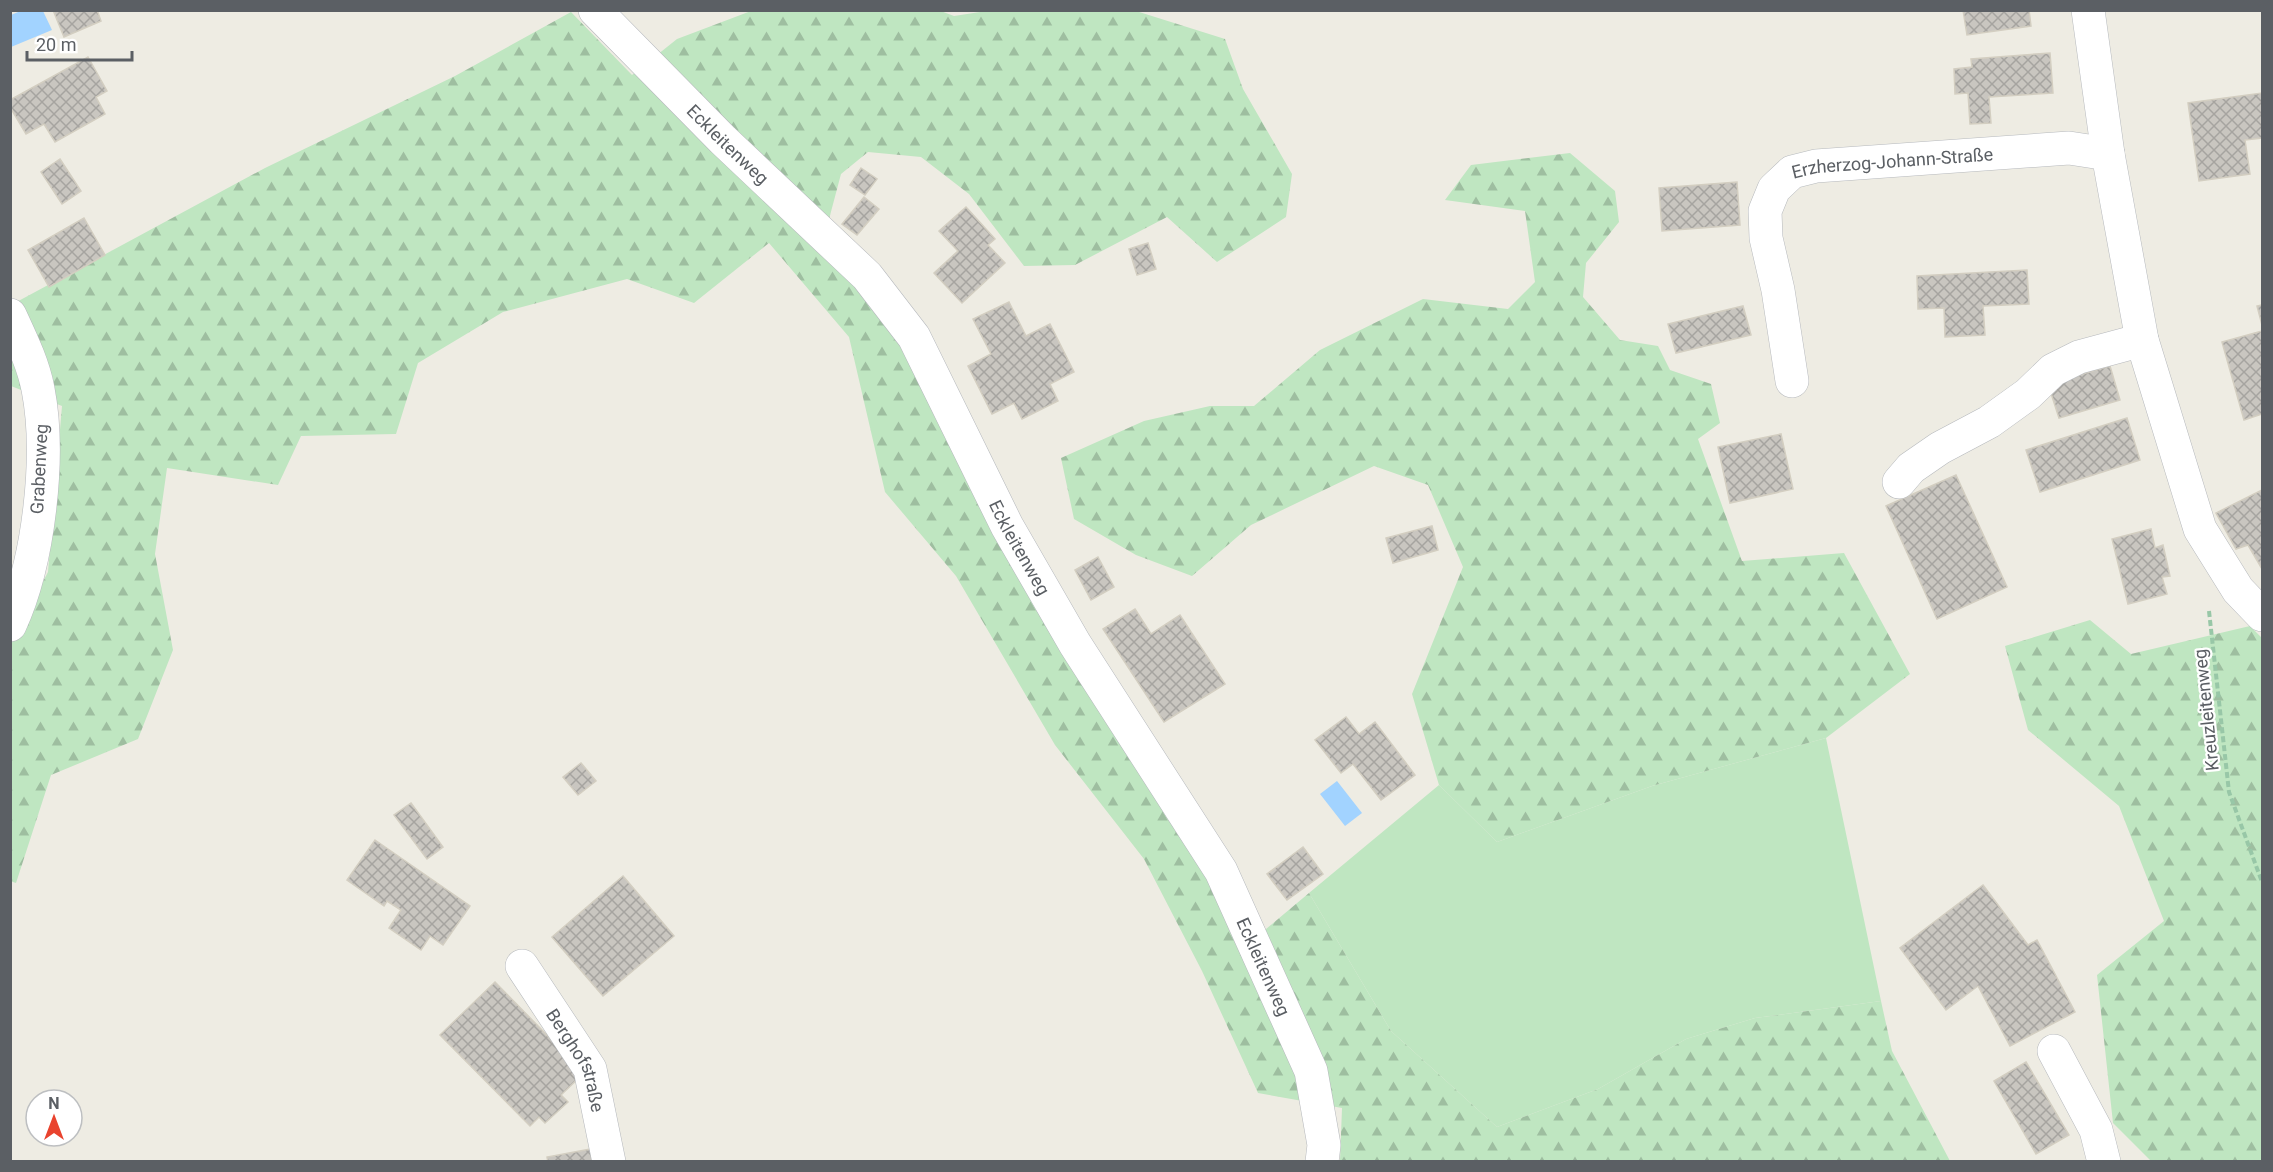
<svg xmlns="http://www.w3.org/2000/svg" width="2273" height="1172" viewBox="0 0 2273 1172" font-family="Roboto,sans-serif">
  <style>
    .green { fill: #bfe6c1 }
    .forest { fill: url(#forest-firs) }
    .water { fill: #a2d3ff }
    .building { fill: url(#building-cross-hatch); stroke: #d3cec1; stroke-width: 1.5 }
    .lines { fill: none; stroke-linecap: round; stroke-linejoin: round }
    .minor-casing { stroke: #b6b9bd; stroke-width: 34 }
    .path { stroke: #98c7a7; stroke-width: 4; stroke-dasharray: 6 3; stroke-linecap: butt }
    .minor { stroke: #fff; stroke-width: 33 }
    .labels { text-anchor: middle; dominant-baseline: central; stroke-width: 4.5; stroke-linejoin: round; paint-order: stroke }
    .street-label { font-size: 18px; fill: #5b5f64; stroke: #fff }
  </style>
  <defs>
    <pattern id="forest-firs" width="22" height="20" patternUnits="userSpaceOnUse" patternTransform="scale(1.5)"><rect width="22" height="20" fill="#bfe6c1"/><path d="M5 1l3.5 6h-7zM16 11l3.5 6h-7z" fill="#9ebea0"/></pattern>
    <pattern id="building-cross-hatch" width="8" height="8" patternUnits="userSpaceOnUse" patternTransform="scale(1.5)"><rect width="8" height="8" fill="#c9c6c0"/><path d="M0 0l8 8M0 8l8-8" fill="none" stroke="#a6a4a0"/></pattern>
  </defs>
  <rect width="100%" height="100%" fill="#eeece3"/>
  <polygon class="green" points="1826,738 1881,1001 1755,1018 1686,1039 1598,1089 1497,1127 1391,1031 1309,893 1439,785 1497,842 1652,786"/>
  <g class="forest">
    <polygon points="938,10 954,16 993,10 1136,11 1225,39 1243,89 1292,174 1286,217 1217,262 1167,217 1075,265 1024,266 969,194 921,157 868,152 841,174 828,223 1260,934 1309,893 1391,1031 1497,1127 1598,1089 1686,1039 1755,1018 1881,1001 1892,1051 1950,1161 1340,1161 1342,1108 1258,1093 1202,971 1144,859 1055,745 956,576 885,492 849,337 769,243 694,303 627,279 503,312 418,363 396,434 301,436 278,485 167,468 155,554 173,650 138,739 51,775 16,883 10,881 10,645 48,572 62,406 11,386 11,305 265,168 455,76 571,12 632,75 677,39 751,11"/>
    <polygon points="1570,153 1615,191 1619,222 1586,263 1583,297 1620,340 1658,346 1670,370 1711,384 1720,423 1698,439 1742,561 1844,553 1910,674 1826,738 1652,786 1497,842 1439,785 1412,694 1463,567 1428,485 1374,466 1251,525 1192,576 1136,555 1074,519 1061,458 1144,421 1210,406 1254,406 1320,350 1423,299 1508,309 1535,282 1525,211 1445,200 1471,165"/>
    <polygon points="2090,620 2131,654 2250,626 2262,638 2262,1161 2151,1161 2113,1123 2097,975 2164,921 2119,806 2028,730 2005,646"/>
  </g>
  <g class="water">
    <polygon points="23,10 43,11 52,30 11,47 11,15"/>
    <polygon points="1337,781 1362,813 1345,826 1320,794"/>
  </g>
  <g class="building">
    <polygon points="53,10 97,10 101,21 64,37"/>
    <polygon points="1963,10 2029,10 2031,26 1967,35"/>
    <polygon points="2050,53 2053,93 1989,97 1991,123 1970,124 1968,93 1955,94 1954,69 1972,67 1971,59"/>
    <polygon points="88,57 107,91 96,97 105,114 55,142 44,124 26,134 10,107 10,100"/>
    <polygon points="2262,93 2262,138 2245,140 2250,174 2199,181 2188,103"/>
    <polygon points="60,159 81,191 62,204 41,172"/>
    <polygon points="861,168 877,179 865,195 850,185"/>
    <polygon points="1737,182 1740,225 1662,231 1659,188"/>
    <polygon points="864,197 879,209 857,235 842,224"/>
    <polygon points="966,207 995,239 988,245 1005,263 962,303 934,273 958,251 939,231"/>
    <polygon points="84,218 105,255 49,287 28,250"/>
    <polygon points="1148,243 1156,269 1137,275 1129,249"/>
    <polygon points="2027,270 2029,304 1983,306 1985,335 1945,337 1944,308 1918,309 1917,276"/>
    <polygon points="1009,302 1026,336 1050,324 1074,372 1050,384 1058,401 1022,419 1014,403 992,414 968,366 991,354 973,319"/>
    <polygon points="2262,305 2262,325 2257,306"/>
    <polygon points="1743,306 1751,335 1676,353 1668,324"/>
    <polygon points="2262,331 2262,414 2244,420 2222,342"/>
    <polygon points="2110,366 2120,400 2059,418 2048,384"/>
    <polygon points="2127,418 2140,460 2040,492 2026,450"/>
    <polygon points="1781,434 1793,489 1730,503 1718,447"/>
    <polygon points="1956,475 2007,587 1937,619 1886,506"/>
    <polygon points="2262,490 2262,569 2248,545 2236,549 2216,513"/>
    <polygon points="1432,526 1438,550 1393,563 1386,538"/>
    <polygon points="2151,529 2155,548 2163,545 2170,576 2162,577 2167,594 2128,604 2112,539"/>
    <polygon points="1098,557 1114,587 1091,600 1075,570"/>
    <polygon points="1135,609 1151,634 1180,615 1225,684 1164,722 1103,629"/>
    <polygon points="1346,717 1359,734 1375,722 1415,775 1381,800 1353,764 1341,773 1315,740"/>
    <polygon points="581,763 596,781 578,795 563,777"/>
    <polygon points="411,803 443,847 427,859 394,815"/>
    <polygon points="375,840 470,906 443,945 430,936 421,950 389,928 401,910 387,901 384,906 347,880"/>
    <polygon points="1303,847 1323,874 1287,900 1267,874"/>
    <polygon points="623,876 674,936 603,996 552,937"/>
    <polygon points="1983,885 2028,945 2037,940 2075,1012 2010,1046 1978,986 1946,1010 1900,948"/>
    <polygon points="495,982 584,1073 561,1095 568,1102 545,1123 539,1117 530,1126 440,1035"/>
    <polygon points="2026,1062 2069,1135 2036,1154 1994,1081"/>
    <polygon points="591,1149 593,1162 548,1162 547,1157"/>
  </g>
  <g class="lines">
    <defs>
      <g id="minor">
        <path id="s1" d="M595,10L723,140L867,276L914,337L1007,526L1075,644L1221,871L1311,1071L1324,1145L1322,1162"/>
        <polyline points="2088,10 2108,154 2142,340 2200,529 2238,590 2262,615"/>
        <path d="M10,315C21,339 33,363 38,389C51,456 39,562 10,625"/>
        <path id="s2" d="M1792,381L1778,290L1766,238L1765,211L1774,189L1792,172L1816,166L2069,148L2108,154"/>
        <polyline points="1899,482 1911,468 1940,448 1989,422 2028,394 2053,370 2079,357 2142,340"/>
        <path id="s3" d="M522,966L590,1069L609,1162"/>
        <polyline points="2054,1051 2096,1130 2104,1162"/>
      </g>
    </defs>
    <use href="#minor" class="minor-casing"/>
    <polyline class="path" points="2209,611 2229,792 2262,882"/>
    <use href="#minor" class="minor"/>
  </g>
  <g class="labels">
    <g class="street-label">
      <text stroke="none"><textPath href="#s1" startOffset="189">Eckleitenweg</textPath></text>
      <text stroke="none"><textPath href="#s2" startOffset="322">Erzherzog-Johann-Straße</textPath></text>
      <text transform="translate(39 469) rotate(-87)">Grabenweg</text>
      <text stroke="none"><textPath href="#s1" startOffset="693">Eckleitenweg</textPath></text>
      <text transform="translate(2206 710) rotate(-96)">Kreuzleitenweg</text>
      <text stroke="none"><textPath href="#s1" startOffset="1179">Eckleitenweg</textPath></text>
      <text stroke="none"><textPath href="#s3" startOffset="110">Berghofstraße</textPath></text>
    </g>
  </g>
  <rect width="2273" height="1172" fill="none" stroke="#5b5f64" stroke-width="24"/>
  <g transform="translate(54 1118)"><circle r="28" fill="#ffffff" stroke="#bdbfc1" stroke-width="1.5"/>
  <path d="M0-4.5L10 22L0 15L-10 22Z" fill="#e9432e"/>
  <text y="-9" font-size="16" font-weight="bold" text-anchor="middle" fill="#5b5f64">N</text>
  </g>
  <path d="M27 51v9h105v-9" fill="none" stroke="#5b5f64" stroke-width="3"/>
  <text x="36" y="51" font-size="18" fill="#5b5f64" stroke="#ffffff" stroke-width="4.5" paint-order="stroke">20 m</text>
</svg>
